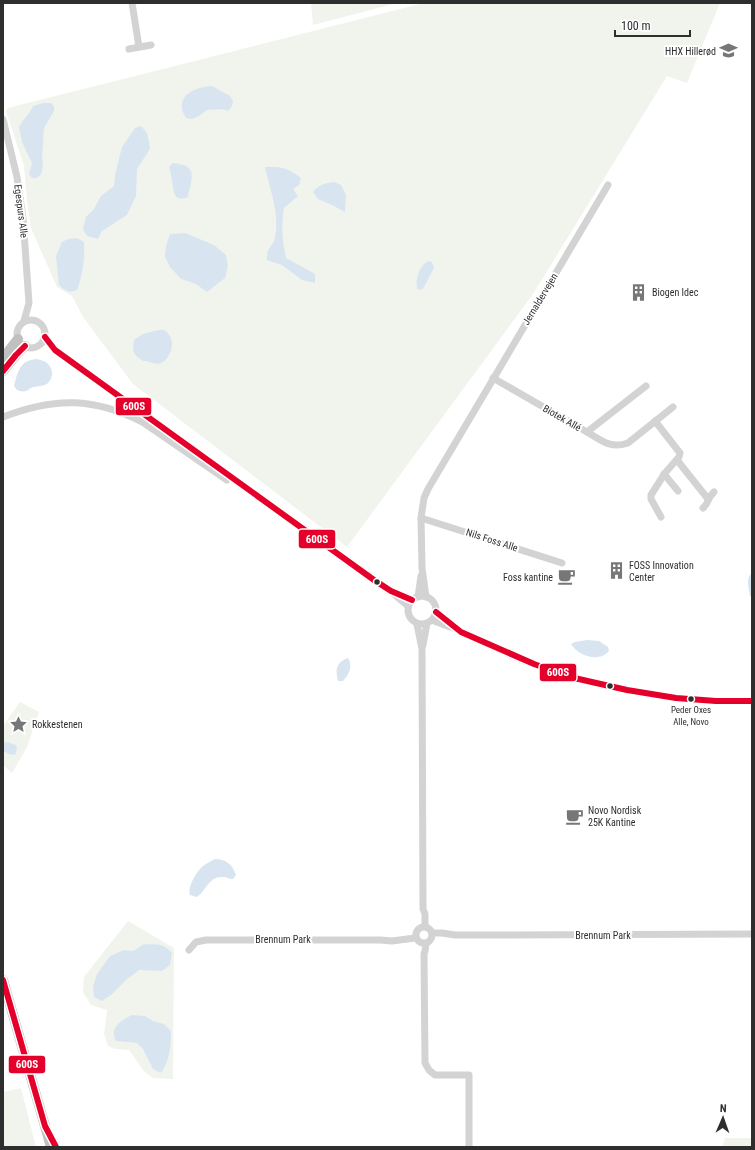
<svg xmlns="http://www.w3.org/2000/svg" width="755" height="1150" viewBox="0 0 755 1150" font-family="'Roboto Condensed',sans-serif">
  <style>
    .green { fill: #f0f4ec }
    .water { fill: #d8e5f1 }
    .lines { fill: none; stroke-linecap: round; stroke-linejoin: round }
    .minor { stroke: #d3d3d3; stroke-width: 7 }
    .highway { stroke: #c0c0c0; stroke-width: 10 }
    .bus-1-casing { stroke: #fff; stroke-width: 9 }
    .bus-1 { stroke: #e4002b; stroke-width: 6 }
    .bus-dot { fill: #2e2e2e; stroke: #fff; stroke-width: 1.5 }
    .labels { text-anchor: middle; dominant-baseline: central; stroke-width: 4; stroke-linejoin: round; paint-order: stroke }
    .bus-label { font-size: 9px; fill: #2e2e2e; stroke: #fff }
    .poi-label { font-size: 10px; fill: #2e2e2e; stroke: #fff; text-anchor: start }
    .street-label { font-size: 10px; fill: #2e2e2e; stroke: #fff }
    .line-badge { stroke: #fff; stroke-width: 1.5 }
    .badge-label { font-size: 11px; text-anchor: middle; font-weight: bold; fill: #fff }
  </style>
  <rect width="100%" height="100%" fill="#fff"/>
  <g class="green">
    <polygon points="311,3 397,3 313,25"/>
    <polygon points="424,3 720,3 687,83 667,76 533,294 347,547 133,384 83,317 72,296 57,287 31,228 27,201 24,166 6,111 8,108"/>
    <polygon points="20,702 39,712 27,747 12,773 3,765 3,726"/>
    <polygon points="128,921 174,948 173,1079 153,1078 144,1071 129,1050 115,1049 108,1046 104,1034 107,1010 91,1005 83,992 84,977"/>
    <polygon points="21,1088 36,1147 3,1147 3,1092"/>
    <polygon points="725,1138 752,1138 752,1147 722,1147"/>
  </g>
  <g class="water">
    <path d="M212,86L230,96L233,101L232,106L228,111L222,109L207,110L199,116L192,119L186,118C173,97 193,87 212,86Z"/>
    <path d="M43,103H51L54,106V111L44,128L42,156L43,166L41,174L37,178H32L29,174L32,163L22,142L19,127C23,119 30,114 33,106Z"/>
    <polygon points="141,126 147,133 149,141 150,149 137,169 136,196 127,215 102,231 98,239 87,236 85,233 83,229 86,217 94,209 101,196 114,186 115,175 122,147 135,128"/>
    <path d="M173,163C177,164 183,164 186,166C197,171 189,188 188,197C171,204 174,186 171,176C171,173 170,170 169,167Z"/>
    <path d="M265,167C283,167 286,167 301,178L299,185L293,189L298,196L284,208C281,225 282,241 286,258L315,274V283L302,280L282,265L267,260C266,246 273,248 275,238C280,214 270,190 265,167Z"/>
    <path d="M334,182L341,185L346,195L345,212L334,206L318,199L313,192C318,185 325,183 334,182Z"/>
    <polygon points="185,233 214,245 226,255 228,266 225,278 207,292 196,284 181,279 170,267 165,257 166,246 170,234"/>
    <path d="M77,238L84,242C85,259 83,273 77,290L70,292L63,289L59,285L56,256L62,242L68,239Z"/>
    <path d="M428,261L432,262L434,268L423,289L418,290C414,281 419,266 428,261Z"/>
    <path d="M158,330H164C174,337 174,347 168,357C166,359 164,362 161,363C155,366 150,360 143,361C133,354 132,352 134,340L143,334Z"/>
    <path d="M37,359C40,360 44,361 46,362C54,368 54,378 47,384C43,386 38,386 34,387C26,389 28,394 17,390L14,386C16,378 19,364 28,361C30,360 34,359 37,359Z"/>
    <path d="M752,574V597L750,596C749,588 746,581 750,575Z"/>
    <path d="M587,640L599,641L608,647L609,651C599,663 578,656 571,644L575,642Z"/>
    <path d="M348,658C353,666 349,675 343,681H338C335,670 336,662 348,658Z"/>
    <polygon points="7,742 16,745 17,749 15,755 9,754 3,751 3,743"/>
    <path d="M215,859C226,859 232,864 236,875L233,879C229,879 226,877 223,877C209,876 206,891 197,897L190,895C187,887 197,871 203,866C207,863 211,861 215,859Z"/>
    <path d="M144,944C158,945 162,942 172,953L170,965L162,971L139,970L126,980L111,995L102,1001L94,997L93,987L97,974L110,956L124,950L133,951Z"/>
    <path d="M132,1015L145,1016L153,1021L164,1024L171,1031C171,1046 170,1060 161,1073L153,1069L143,1049L137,1043L116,1041C109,1028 121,1020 132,1015Z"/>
  </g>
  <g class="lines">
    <g class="minor">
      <polyline points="132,3 139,47"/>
      <polyline points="129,49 151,45"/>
      <polyline points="3,119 17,177 23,218 29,303 24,321"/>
      <circle cx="31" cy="334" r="14"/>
      <polyline points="45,337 55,350 374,580 391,591 412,600"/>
      <polyline points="493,378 587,432 646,386"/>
      <path d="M3,417C54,397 95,397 144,423L227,480"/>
      <polyline points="655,421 680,453 679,457 665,473 651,495 651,499 661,517"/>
      <path d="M587,432C603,441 610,449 628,443L673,407"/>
      <polyline points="677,460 708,499"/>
      <polyline points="664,474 678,491"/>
      <path d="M703,508C710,502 706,499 714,492"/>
      <polyline points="421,518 562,563"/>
      <polyline points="394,594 408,606"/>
      <circle cx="422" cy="610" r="14"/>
      <polyline points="418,597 421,576"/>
      <polyline points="426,597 422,568 421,518 424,498 428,489 608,185"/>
      <polyline points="436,612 455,627"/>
      <path d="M432,620C442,624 453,628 463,632C487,643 510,656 535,665C603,690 679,702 752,701"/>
      <polyline points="417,624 422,649 423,909 425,914 425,927"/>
      <polyline points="423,645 427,623"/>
      <circle cx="424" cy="935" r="8"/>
      <polyline points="432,933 442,933 455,935 503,935 752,934"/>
      <polyline points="426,944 425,951 424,954 425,1063 429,1070 435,1075 469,1075 469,1147"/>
      <polyline points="189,950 196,942 206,940 380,940 392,941 415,938"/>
    </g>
    <g class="highway">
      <polyline points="3,358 18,339"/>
      <polyline points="3,371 16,355 25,346"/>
      <polyline points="3,980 51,1147"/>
    </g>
    <defs>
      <g id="bus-1">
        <polyline points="45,337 55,350 374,580 391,591 412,600"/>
        <polyline points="3,371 16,355 25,346"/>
        <polyline points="436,612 461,632 534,664 570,677 627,690 676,698 716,701 752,701"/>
        <polyline points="3,980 45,1126 56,1147"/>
      </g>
    </defs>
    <use href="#bus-1" class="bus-1-casing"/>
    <use href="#bus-1" class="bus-1"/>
  </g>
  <defs>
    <symbol id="university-bare" viewBox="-9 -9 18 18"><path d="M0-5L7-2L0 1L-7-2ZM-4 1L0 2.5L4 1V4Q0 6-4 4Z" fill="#777" stroke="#fff" stroke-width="2.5" paint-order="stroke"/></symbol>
    <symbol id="building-bare" viewBox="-9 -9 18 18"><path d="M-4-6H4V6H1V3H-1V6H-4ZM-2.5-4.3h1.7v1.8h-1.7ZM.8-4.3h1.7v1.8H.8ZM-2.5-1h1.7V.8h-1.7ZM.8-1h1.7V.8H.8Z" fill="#777" stroke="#fff" stroke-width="2.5" paint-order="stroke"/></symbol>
    <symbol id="cafe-bare" viewBox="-9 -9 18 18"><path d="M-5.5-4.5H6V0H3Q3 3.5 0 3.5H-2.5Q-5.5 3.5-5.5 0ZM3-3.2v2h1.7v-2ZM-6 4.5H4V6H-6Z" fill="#777" stroke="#fff" stroke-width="2.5" paint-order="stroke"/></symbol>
    <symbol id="sight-bare" viewBox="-9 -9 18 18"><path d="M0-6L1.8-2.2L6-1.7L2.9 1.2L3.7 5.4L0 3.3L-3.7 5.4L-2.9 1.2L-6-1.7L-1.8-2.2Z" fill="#777" stroke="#fff" stroke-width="2.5" paint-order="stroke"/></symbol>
  </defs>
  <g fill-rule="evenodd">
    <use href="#university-bare" x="716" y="38" width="25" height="25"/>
    <use href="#building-bare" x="626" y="280" width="25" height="25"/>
    <use href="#building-bare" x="604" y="558" width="25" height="25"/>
    <use href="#cafe-bare" x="554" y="564" width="25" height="25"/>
    <use href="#sight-bare" x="6" y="712" width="25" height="25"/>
    <use href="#cafe-bare" x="562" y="804" width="25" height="25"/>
  </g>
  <g class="bus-dot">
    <circle cx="377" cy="582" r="3.5"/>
    <circle cx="610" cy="686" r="3.5"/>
    <circle cx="691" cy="699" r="3.5"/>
  </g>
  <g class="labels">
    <g class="bus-label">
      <text x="691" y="710">Peder Oxes<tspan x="691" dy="12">Alle, Novo</tspan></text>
    </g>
    <g class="poi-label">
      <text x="716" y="51" text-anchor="end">HHX Hillerød</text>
      <text x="652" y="292">Biogen Idec</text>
      <text x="629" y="565">FOSS Innovation<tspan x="629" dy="12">Center</tspan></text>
      <text x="553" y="577" text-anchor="end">Foss kantine</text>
      <text x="32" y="724">Rokkestenen</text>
      <text x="588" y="810">Novo Nordisk<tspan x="588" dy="12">25K Kantine</tspan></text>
    </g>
    <g class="street-label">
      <text transform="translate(21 211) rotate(83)">Egespurs Alle</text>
      <text transform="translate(540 299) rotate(-59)">Jernaldervejen</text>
      <text transform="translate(562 418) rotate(30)">Biotek Allé</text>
      <text transform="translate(492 540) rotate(18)">Nils Foss Alle</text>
      <text x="603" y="935">Brennum Park</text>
      <text x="283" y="939">Brennum Park</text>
    </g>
  </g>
  <g class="line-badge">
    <rect x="115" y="397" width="37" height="19" rx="4" fill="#e4002b"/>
    <rect x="298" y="529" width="38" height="20" rx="4" fill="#e4002b"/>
    <rect x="539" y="663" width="38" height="19" rx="4" fill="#e4002b"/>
    <rect x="8" y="1055" width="38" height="19" rx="4" fill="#e4002b"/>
  </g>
  <g class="badge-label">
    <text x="134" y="410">600S</text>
    <text x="317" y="543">600S</text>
    <text x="558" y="676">600S</text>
    <text x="27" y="1068">600S</text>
  </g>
  <rect width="755" height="1150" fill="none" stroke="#2e2e2e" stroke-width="8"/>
  <g transform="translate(723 1118) rotate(2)" stroke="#ffffff" stroke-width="3" paint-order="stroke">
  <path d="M0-3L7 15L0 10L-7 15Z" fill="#2e2e2e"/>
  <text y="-6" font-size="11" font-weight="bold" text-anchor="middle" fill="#2e2e2e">N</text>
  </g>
  <path d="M615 30v6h75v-6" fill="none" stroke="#2e2e2e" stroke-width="2"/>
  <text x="621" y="30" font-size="12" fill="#2e2e2e" stroke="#ffffff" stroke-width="3" paint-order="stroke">100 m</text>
</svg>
